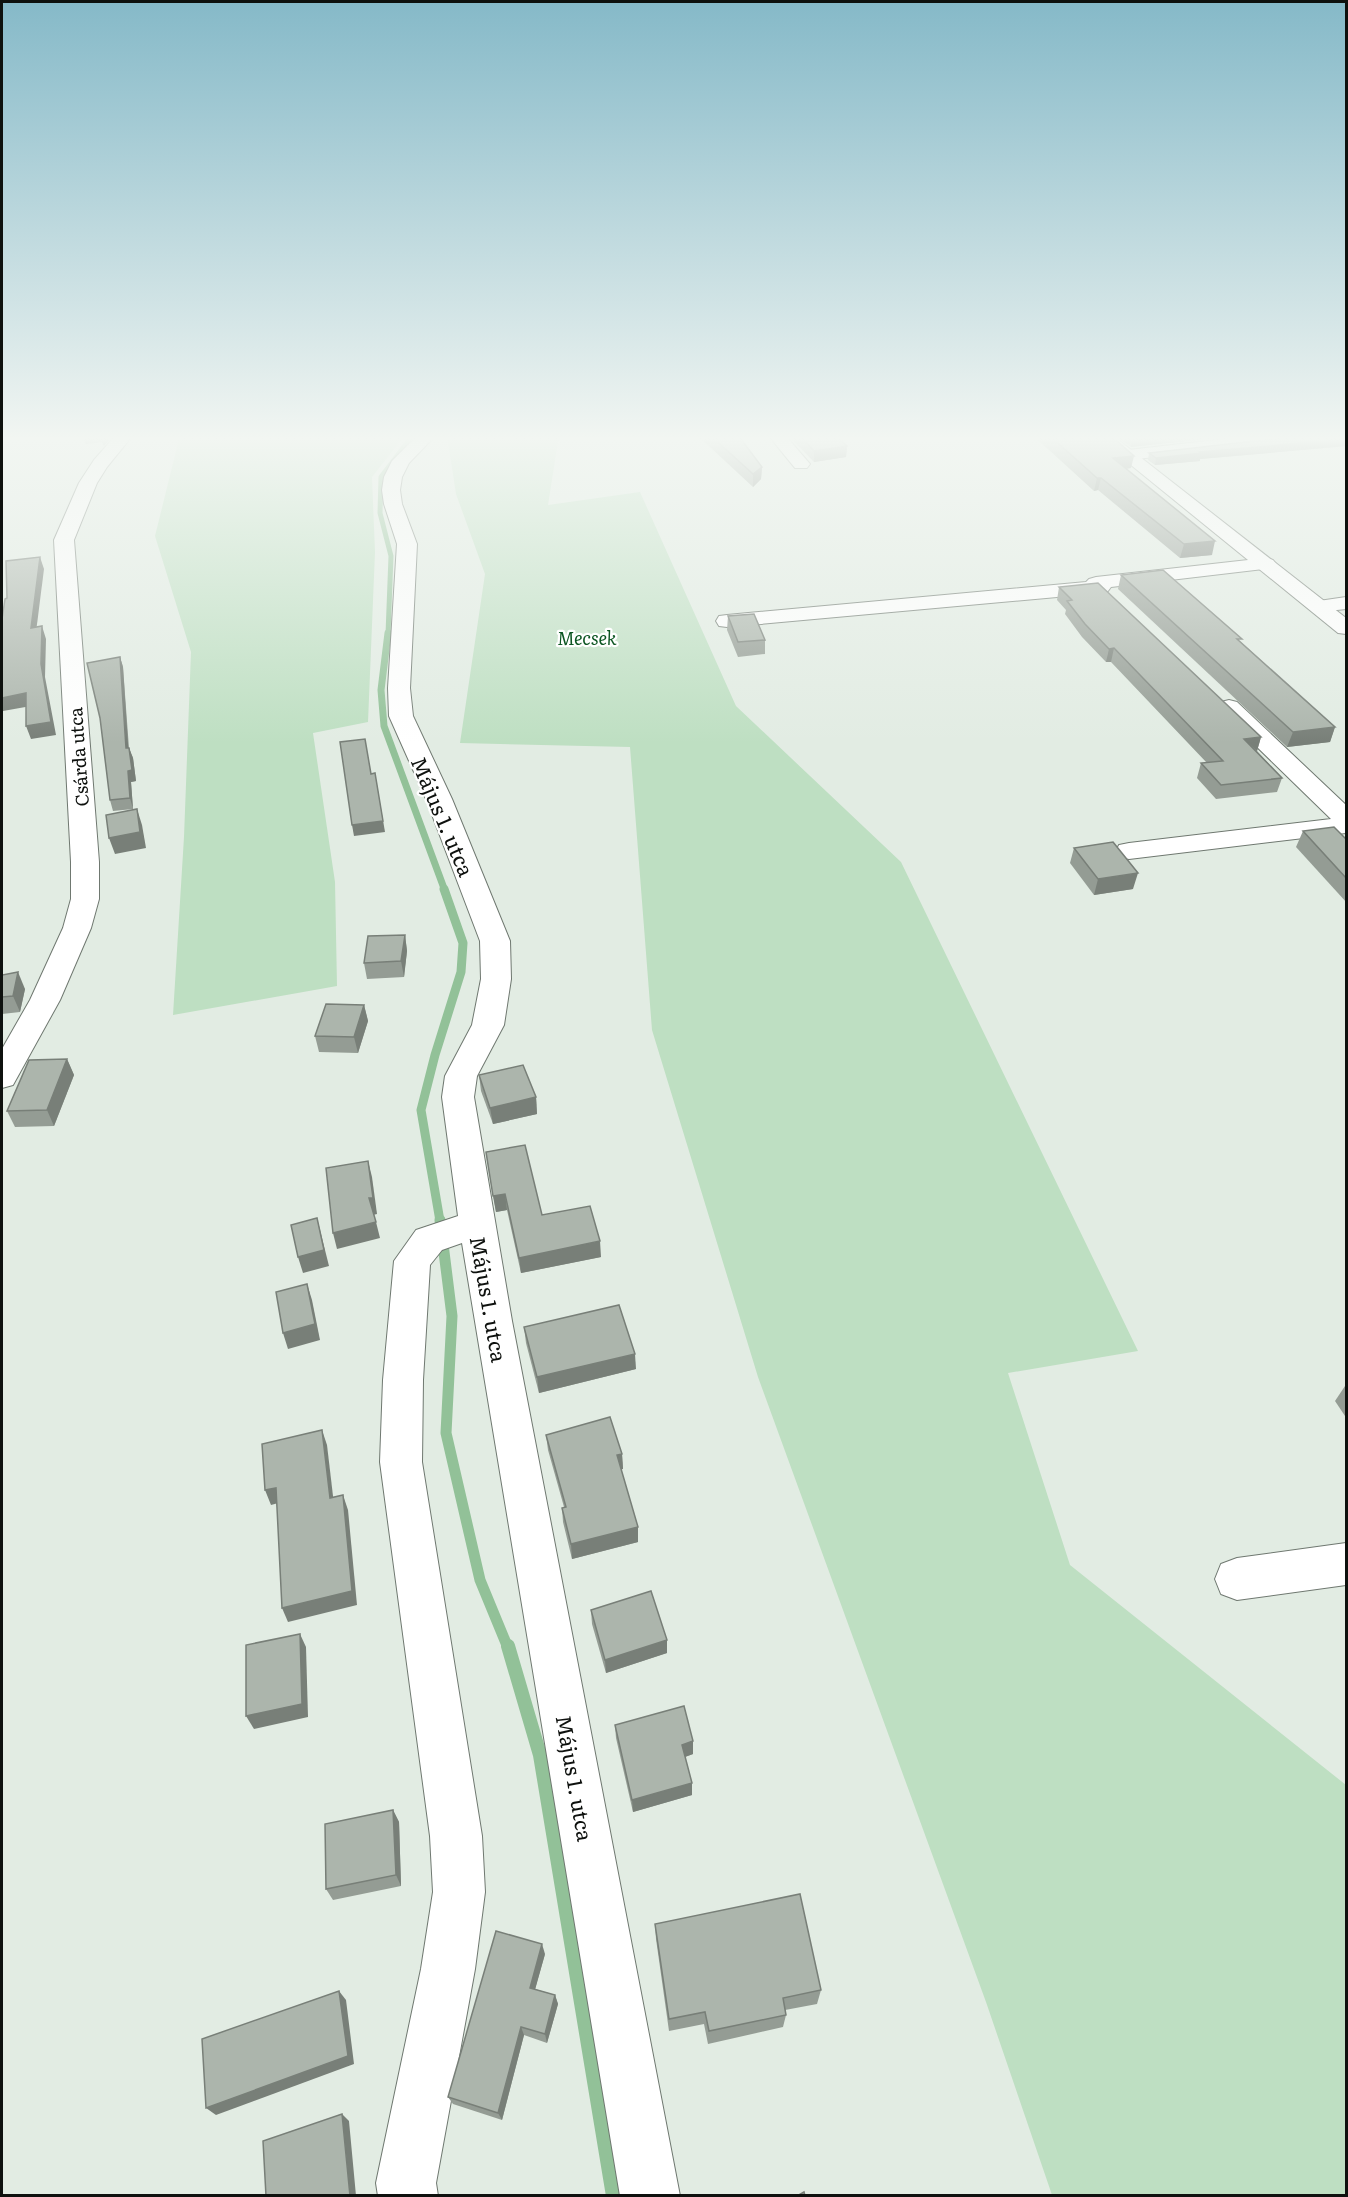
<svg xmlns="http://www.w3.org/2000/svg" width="1348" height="2197" viewBox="0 0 1348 2197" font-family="Literata,serif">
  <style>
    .green { fill: #bedfc2 }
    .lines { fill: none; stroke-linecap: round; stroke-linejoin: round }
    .stream-far4 { stroke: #92c198; stroke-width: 5 }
    .stream-far3 { stroke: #92c198; stroke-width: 7 }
    .stream-far2 { stroke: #92c198; stroke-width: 9 }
    .stream-far1 { stroke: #92c198; stroke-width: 11 }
    .stream { stroke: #92c198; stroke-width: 14 }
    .street-casing { stroke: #6f7870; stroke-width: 2 }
    .primary-casing { stroke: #6f7870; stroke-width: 2 }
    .street { fill: #fff; fill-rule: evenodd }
    .primary { fill: #fff; fill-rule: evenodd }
    .wall { fill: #949c94 }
    .shaded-wall { fill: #787f78 }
    .building { fill: #acb5ac; stroke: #787f78; stroke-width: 1.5 }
    .labels { text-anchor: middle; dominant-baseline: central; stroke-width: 4.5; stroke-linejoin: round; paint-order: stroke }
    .far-park-label { font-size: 18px; font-style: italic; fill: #0c5522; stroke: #fff }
    .far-street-label { font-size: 18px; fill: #0e110e; stroke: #fff }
    .street-label { font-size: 21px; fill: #0e110e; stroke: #fff }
  </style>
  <rect width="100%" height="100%" fill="#e2ece3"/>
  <g class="green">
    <polygon points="180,435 405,435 372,477 375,552 368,722 313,733 335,882 337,986 173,1015 184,837 191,652 155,536"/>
    <polygon points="452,435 559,435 548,505 640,492 736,706 901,862 1138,1351 1008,1373 1070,1565 1346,1785 1346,2195 1052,2195 986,2002 758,1377 652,1030 630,747 460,743 485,574 456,494 448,442"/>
  </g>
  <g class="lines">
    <polyline class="stream-far4" points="388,634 391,556 380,513 381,477 413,435"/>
    <polyline class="stream-far3" points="388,633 381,690 384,726 445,891"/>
    <polyline class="stream-far2" points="440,1221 421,1110 435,1055 461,972 463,943 444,889"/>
    <polyline class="stream-far1" points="440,1220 452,1316 446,1433 480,1580 508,1648"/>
    <polyline class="stream" points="508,1646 540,1755 613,2196"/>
    <defs>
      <g id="street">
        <polygon points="116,435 133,435 107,467 97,483 74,540 99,862 99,899 91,928 60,1000 13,1085 2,1088 2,1049 30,1000 63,928 71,899 71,862 54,540 79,483 94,460"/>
        <polygon points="418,435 436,435 409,463 402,477 400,490 402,504 417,544 410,688 413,716 452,799 510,941 511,979 504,1025 477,1076 474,1097 512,1321 680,2196 620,2196 462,1243 442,1250 430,1265 423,1380 422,1462 482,1836 485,1892 475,1969 436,2183 438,2196 378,2196 376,2183 421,1969 433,1892 430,1836 380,1462 383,1380 394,1261 416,1230 458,1216 442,1097 445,1076 472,1025 481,979 480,941 426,799 389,716 388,688 397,544 384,504 382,490 384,477 392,461"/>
        <polygon points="768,435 785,435 810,464 807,468 795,468"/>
        <polygon points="1260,435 1313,435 1305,440 1128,460 1122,459 1119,455 1122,451 1128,450"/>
        <polygon points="1266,558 1273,560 1276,564 1273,568 1111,587 1108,591 1101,593 727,627 719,626 716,621 719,616 727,615 1086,582 1089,579 1096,577"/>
        <polygon points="1346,597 1346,609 1319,612 1312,610 1309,606 1312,602"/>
        <polygon points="1229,700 1237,702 1346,805 1346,833 1129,859 1119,857 1116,851 1119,845 1129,843 1331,819 1221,712 1217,707 1221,702"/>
        <polygon points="1346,1543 1346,1585 1237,1600 1221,1594 1215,1579 1221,1564 1237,1558"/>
      </g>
      <polygon id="primary" points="1094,435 1112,435 1346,618 1346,634 1338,633"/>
    </defs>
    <use href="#street" class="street-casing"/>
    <use href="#primary" class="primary-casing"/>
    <use href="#street" class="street"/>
    <use href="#primary" class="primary"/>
  </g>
  <g class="wall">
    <polygon points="697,435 738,435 762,467 761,479 753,487"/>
    <polygon points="788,435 835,435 847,446 846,457 814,462"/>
    <polygon points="1038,435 1110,435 1131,468 1126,469 1212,555 1180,558 1098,490 1094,491 1037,439"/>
    <polygon points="1115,435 1240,435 1131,447"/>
    <polygon points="1347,435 1347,446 1200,459 1200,461 1155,465 1148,460 1149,453"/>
    <polygon points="1121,575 1241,642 1335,727 1330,742 1287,747 1118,589"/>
    <polygon points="1059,587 1261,737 1257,751 1282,778 1277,792 1216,799 1197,778 1201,763 1207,763 1111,662 1106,662 1082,637 1065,614 1066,610 1057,600"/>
    <polygon points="728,616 765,640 765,654 738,657 727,630"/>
    <polygon points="120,657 123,667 129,748 133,758 136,781 131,782 133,809 113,811 110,800"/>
    <polygon points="1303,831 1347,840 1347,903 1296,847"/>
    <polygon points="1074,848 1133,889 1094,895 1070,863"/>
    <polygon points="405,935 407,951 404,977 367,979 364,963"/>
    <polygon points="2,975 25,989 20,1012 2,1014"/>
    <polygon points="364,1005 368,1021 358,1053 319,1052 315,1036"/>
    <polygon points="67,1059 74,1075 54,1126 15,1127 7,1111"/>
    <polygon points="479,1075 536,1097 537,1114 493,1124 481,1091"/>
    <polygon points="486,1152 542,1215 601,1257 521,1273 507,1210 496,1212"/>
    <polygon points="524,1327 636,1369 539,1393 526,1343"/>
    <polygon points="1347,1385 1347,1419 1335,1401 1345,1386"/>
    <polygon points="546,1435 622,1454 623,1469 621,1469 638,1527 638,1542 572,1559 563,1522 562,1508 564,1507 548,1450"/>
    <polygon points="591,1610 667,1640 667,1653 606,1673 592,1624"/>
    <polygon points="615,1725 693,1741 693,1754 685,1757 692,1795 633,1812 616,1738"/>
    <polygon points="393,1810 399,1822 401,1886 333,1900 326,1889"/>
    <polygon points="655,1924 821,1990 817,2004 785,2010 786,2015 783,2027 708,2044 704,2024 669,2031 656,1939"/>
    <polygon points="545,1954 535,1989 555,1995 558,2004 547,2043 524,2035 502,2120 453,2104 448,2097"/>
  </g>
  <g class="shaded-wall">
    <polygon points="94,435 113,435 104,446 102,442 86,444 83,436"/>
    <polygon points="141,435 164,435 142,437"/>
    <polygon points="1179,435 1240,435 1131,447 1133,440"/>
    <polygon points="1347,439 1347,446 1200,459 1200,461 1155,465 1156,458 1200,452"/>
    <polygon points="847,446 846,457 814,462 814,451"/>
    <polygon points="1134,456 1131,468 1110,470 1113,458"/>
    <polygon points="762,467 761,479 753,487 753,474"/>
    <polygon points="1097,478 1101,478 1098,490 1094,491"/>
    <polygon points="1215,541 1212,555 1180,558 1184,544"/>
    <polygon points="40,557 44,569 35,640 31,628"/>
    <polygon points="42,626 46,639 45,677 56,735 31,739 26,726 41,664"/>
    <polygon points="1114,648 1111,662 1106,662 1109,649"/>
    <polygon points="120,657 123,667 129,759 126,748"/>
    <polygon points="26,693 31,706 3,711 2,709 2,698"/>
    <polygon points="1335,727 1330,742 1287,747 1293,732"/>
    <polygon points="1261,737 1257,751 1244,739"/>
    <polygon points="129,748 133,758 136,781 131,782 133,809 130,798 128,771"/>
    <polygon points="375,773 385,832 354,836 352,825"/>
    <polygon points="137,809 142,825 146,848 115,854 109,838"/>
    <polygon points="1138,873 1133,889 1094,895 1098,879"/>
    <polygon points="405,935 407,951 404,977 401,961"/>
    <polygon points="18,972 25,989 20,1012 13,996"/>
    <polygon points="364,1005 368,1021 358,1053 354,1037"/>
    <polygon points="67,1059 74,1075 54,1126 47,1110"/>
    <polygon points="536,1097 537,1114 493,1124 490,1108"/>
    <polygon points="368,1161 372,1177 377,1214 373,1215 369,1198"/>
    <polygon points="505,1194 507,1210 496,1212 493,1196"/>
    <polygon points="317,1218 329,1266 303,1273 298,1257"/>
    <polygon points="376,1222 380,1238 337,1249 333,1233"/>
    <polygon points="600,1241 601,1257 521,1273 519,1258"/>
    <polygon points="307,1284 312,1300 320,1340 288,1349 283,1333"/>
    <polygon points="635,1354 636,1369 539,1393 537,1377"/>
    <polygon points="322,1430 327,1445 335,1513 330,1498"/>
    <polygon points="622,1454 623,1469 618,1470 617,1455"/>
    <polygon points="276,1488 282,1502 271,1505 265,1490"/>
    <polygon points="343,1495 348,1510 357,1605 288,1622 282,1608"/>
    <polygon points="638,1527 638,1542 572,1559 571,1544"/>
    <polygon points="300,1634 306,1647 308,1717 254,1729 246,1716"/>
    <polygon points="667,1640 667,1653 606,1673 605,1660"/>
    <polygon points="693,1741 693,1754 682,1758 682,1745"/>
    <polygon points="692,1783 692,1795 633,1812 632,1800"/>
    <polygon points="393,1810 399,1822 401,1886 396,1875"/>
    <polygon points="542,1944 545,1954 533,1997 530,1988"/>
    <polygon points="339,1991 346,2000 354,2064 216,2115 206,2108"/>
    <polygon points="555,1995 558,2004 547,2043 545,2034"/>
    <polygon points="521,2027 524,2035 502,2120 498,2113"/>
    <polygon points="342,2114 349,2121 356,2196 350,2196"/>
  </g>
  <g class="building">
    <polygon points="710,435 738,435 762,467 753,474"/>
    <polygon points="799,435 835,435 847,446 814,451"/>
    <polygon points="1049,435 1110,435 1134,456 1113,458 1215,541 1184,544 1101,478 1097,478"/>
    <polygon points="1126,435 1179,435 1133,440"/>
    <polygon points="1307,435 1347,435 1347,439 1200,452 1202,453 1156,458 1149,453"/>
    <polygon points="40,557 31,628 42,626 41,664 51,722 26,726 26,693 2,698 2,619 5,599 7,598 6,561"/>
    <polygon points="1163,570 1242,639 1237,639 1335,727 1293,732 1121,575"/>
    <polygon points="1098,583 1261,737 1244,739 1282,778 1221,785 1201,763 1223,761 1114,648 1109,649 1085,624 1067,601 1072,600 1059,587"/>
    <polygon points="754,614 765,640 738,642 728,616"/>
    <polygon points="120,657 126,748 129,748 132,770 128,771 130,798 110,800 100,718 87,663"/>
    <polygon points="365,739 371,774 375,773 383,821 352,825 340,742"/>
    <polygon points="137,809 140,832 109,838 106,815"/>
    <polygon points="1334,827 1347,840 1347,879 1303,831"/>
    <polygon points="1113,842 1138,873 1098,879 1074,848"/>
    <polygon points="405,935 401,961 364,963 368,936"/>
    <polygon points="18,972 13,996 2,997 2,975"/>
    <polygon points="326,1004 364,1005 354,1037 315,1036"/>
    <polygon points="67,1059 47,1110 7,1111 29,1060"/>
    <polygon points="523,1065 536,1097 490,1108 479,1075"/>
    <polygon points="525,1145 542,1215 590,1206 600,1241 519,1258 505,1194 493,1196 486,1152"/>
    <polygon points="368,1161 373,1198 369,1198 376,1222 333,1233 326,1168"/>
    <polygon points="317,1218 324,1250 298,1257 291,1225"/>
    <polygon points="307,1284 315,1324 283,1333 276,1292"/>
    <polygon points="619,1305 635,1354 537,1377 524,1327"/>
    <polygon points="610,1417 622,1454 617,1455 638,1527 571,1544 562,1508 566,1507 546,1435"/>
    <polygon points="322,1430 330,1498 343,1495 352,1591 282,1608 276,1488 265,1490 262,1444"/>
    <polygon points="651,1591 667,1640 605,1660 591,1610"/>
    <polygon points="300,1634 302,1704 246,1716 246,1645"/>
    <polygon points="684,1706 693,1741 682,1745 692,1783 632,1800 615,1725"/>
    <polygon points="393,1810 396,1875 326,1889 325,1824"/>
    <polygon points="800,1894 821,1990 783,1998 786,2015 709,2031 705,2012 669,2019 655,1924"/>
    <polygon points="496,1931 542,1944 530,1988 555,1995 545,2034 521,2027 498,2113 448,2097"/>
    <polygon points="339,1991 348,2056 206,2108 202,2039"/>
    <polygon points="342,2114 350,2196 266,2196 263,2141"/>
    <polygon points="804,2192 805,2196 797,2196"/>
  </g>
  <linearGradient id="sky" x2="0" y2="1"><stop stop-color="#85b9c8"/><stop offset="0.59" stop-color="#f2f6f2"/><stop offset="1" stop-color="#f2f6f2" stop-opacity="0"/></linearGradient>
  <rect width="1348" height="743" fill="url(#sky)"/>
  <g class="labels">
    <g class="far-park-label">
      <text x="587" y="637">Mecsek</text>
    </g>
    <g class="far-street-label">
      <text transform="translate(78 757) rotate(-94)">Csárda utca</text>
    </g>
    <g class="street-label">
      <text transform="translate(444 816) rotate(67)">Május 1. utca</text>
      <text transform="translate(490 1299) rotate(80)">Május 1. utca</text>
      <text transform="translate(576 1778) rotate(80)">Május 1. utca</text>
    </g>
  </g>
  <rect width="1348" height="2197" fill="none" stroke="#0e110e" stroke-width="6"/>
</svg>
